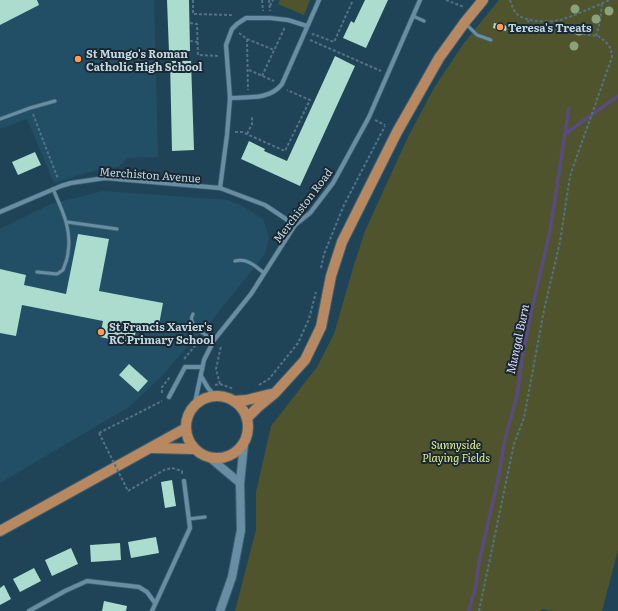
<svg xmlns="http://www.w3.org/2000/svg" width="618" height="611" viewBox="0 0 618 611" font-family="Literata,serif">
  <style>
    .built { fill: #224e66 }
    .green { fill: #4f542d }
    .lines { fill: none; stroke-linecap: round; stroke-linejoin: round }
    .stream { stroke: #594b7f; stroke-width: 3.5 }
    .building { fill: #acdccd }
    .lane-casing { stroke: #406171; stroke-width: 4.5 }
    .street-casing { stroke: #406171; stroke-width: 5.5 }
    .secondary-casing { stroke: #406171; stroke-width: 10 }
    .primary-casing { stroke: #406171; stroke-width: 12 }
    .path { stroke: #537283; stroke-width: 2; stroke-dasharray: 3 2; stroke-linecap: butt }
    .lane { stroke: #688ea4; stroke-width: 3 }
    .street { stroke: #688ea4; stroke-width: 4 }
    .secondary { stroke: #688ea4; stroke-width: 8 }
    .primary { stroke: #b88961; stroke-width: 10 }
    .path-bridge { stroke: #537283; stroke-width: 2; stroke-dasharray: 3 2; stroke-linecap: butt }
    .tree { fill: #8ba179 }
    .poi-dot { fill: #fd9c56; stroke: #192831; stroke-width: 1.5 }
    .labels { text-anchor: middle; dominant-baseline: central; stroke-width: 4; stroke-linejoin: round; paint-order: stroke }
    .poi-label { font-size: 11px; font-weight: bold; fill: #c3d7e3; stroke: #192831; text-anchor: start }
    .street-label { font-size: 11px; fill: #c3d7e3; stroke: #192831 }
    .park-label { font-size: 11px; font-style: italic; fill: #e2ed94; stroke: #192831 }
    .water-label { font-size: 12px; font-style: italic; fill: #ded8f9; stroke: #192831 }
  </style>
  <rect width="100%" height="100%" fill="#204457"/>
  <g class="built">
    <polygon points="0,0 154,0 158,157 128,158 118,167 96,170 54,183 27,119 0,129"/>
    <polygon points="103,191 228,200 244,207 263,219 269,237 265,254 208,325 194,339 160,378 129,407 0,483 0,229 51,204"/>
  </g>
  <g class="green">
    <polygon points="280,0 310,0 304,15 278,4"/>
    <polygon points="499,0 618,0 618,550 602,611 553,611 542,609 541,611 235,611 256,530 256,492 271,426 317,367 334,334 353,268 365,231 408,137 434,88 464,43"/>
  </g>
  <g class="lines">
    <g class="stream">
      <polyline points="565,134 569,108"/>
      <polyline points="469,611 476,585 479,562 498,480 505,439 517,396 523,352 532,309 550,231 565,134 618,96"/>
    </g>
  </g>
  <g class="building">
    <polygon points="0,0 37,0 39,5 0,25"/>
    <polygon points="167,0 189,0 190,51 169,52"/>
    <polygon points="365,0 388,0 366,48 343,38 351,21 354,23"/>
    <polygon points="494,23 507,26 506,31 493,28"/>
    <polygon points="335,56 355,66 300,186 241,159 249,141 265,149 264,151 287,161"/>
    <polygon points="170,61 191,61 194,150 172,151"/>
    <polygon points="35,152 41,165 18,175 12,162"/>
    <polygon points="78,234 109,239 99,291 163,303 158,330 137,326 133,344 100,337 103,321 22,305 16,336 0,333 0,269 26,275 24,285 66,294"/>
    <polygon points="129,364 148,381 138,392 119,375"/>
    <polygon points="172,480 176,506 165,508 161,482"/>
    <polygon points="156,537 159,553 131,558 128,542"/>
    <polygon points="120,543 121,560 91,562 90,545"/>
    <polygon points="71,548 78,564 52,576 45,560"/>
    <polygon points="34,568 41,581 20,592 13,579"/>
    <polygon points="4,585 11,599 0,605 0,588"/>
    <polygon points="104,601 127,606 126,611 102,611"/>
  </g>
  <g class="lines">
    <defs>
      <g id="lane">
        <polyline points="413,16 424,21"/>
        <polyline points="466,24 477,35 491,40"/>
        <polyline points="0,119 30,108 55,101"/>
        <polyline points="67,222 117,229"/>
        <path d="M235,261C248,258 255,266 264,273"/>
        <path d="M37,272L57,274L63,270C65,264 68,258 68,252C72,229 62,210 53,189"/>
        <path d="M193,314C186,325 206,335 214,340"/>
        <polyline points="189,519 205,517"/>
      </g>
      <g id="street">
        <path d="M230,98C247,97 270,100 282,84L319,0"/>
        <polyline points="220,188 227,135 230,98 226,45 232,29 237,24 246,18 270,18 288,20 307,26"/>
        <polyline points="0,212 61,186 71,183 105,178 220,188 265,205 295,225"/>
        <polyline points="201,376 208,388 215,396"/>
        <polyline points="169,397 185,367 202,367"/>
        <polyline points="194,407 204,360 214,340 251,294 295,225 310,213 333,183 369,117 420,0"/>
        <polyline points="29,611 65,591 87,581 139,587 147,592 155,603"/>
        <polyline points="152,611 190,528 184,481"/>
      </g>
      <g id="secondary">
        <polyline points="209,457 240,483"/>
        <polyline points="220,611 232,577 241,530 240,483 244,444"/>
      </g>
      <g id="primary">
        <circle cx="217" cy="427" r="31"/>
        <polyline points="234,401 247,400 271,394"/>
        <polyline points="247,418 258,407 275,393 305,360 321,327 331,276 342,242 397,132 439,58 465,22 483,0"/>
        <polyline points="151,448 195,449"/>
        <polyline points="0,531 186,428"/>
      </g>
    </defs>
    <use href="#lane" class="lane-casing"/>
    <use href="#street" class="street-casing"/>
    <use href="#secondary" class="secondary-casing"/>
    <use href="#primary" class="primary-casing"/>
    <g class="path">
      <polyline points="193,0 193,14 231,15 233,17"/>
      <polyline points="262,0 263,11"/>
      <polyline points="269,0 270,11"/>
      <polyline points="446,0 464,7"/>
      <path d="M510,0C512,5 513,10 517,14C527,23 554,23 566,18C581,13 595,6 610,0"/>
      <polyline points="270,6 273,0"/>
      <polyline points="190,23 197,24 198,55 219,56"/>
      <polyline points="239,33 247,39 274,50"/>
      <polyline points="312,35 313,34 334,42 353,0"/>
      <polyline points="596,36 600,22 602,3"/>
      <polyline points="247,39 248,90"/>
      <polyline points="310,40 381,71"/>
      <polyline points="190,41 198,42"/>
      <polyline points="249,70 274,81"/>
      <polyline points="262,76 285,27"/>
      <polyline points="33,114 58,179"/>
      <polyline points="375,120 385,125"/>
      <polyline points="235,132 242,132 285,151 310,100 287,90"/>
      <polyline points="247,134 252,124 252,117"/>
      <polyline points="321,268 324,254 344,205 385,126"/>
      <polyline points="184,359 200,340"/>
      <polyline points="220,384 216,369 221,346"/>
      <polyline points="215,385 220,384 234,389"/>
      <polyline points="259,385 269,379 298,343 309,319 316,292"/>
      <polyline points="162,393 162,387 170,377"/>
      <polyline points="99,433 162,401"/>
      <polyline points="128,491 164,470 172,468 182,471 182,474"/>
      <path d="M479,611L514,444L524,418L544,310L560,242L570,176L612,57C612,47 607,42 598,36L537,29L530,25L527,19"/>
    </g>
    <use href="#lane" class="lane"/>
    <use href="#street" class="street"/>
    <use href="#secondary" class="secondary"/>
    <use href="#primary" class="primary"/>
    <polyline class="path-bridge" points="99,433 128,491"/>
  </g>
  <g class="tree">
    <circle cx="575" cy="9" r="4.5"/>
    <circle cx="609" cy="11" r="4.5"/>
    <circle cx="596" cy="19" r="4.5"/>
    <circle cx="579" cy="31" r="4.5"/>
    <circle cx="574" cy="46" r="4.5"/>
  </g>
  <g class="poi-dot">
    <circle cx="500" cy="27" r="4"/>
    <circle cx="78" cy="59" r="4"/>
    <circle cx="101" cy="332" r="4"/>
  </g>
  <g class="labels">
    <g class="poi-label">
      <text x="508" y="27">Teresa's Treats</text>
      <text x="86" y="53">St Mungo's Roman<tspan x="86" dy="13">Catholic High School</tspan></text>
      <text x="109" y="326">St Francis Xavier's<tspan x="109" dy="13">RC Primary School</tspan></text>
    </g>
    <g class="street-label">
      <text transform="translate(150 174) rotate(4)">Merchiston Avenue</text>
      <text transform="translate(302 205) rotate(-53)">Merchiston Road</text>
    </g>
    <g class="park-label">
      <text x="456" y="444">Sunnyside<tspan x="456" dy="13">Playing Fields</tspan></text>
    </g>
    <g class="water-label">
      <text transform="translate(517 339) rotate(-78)">Mungal Burn</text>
    </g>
  </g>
</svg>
